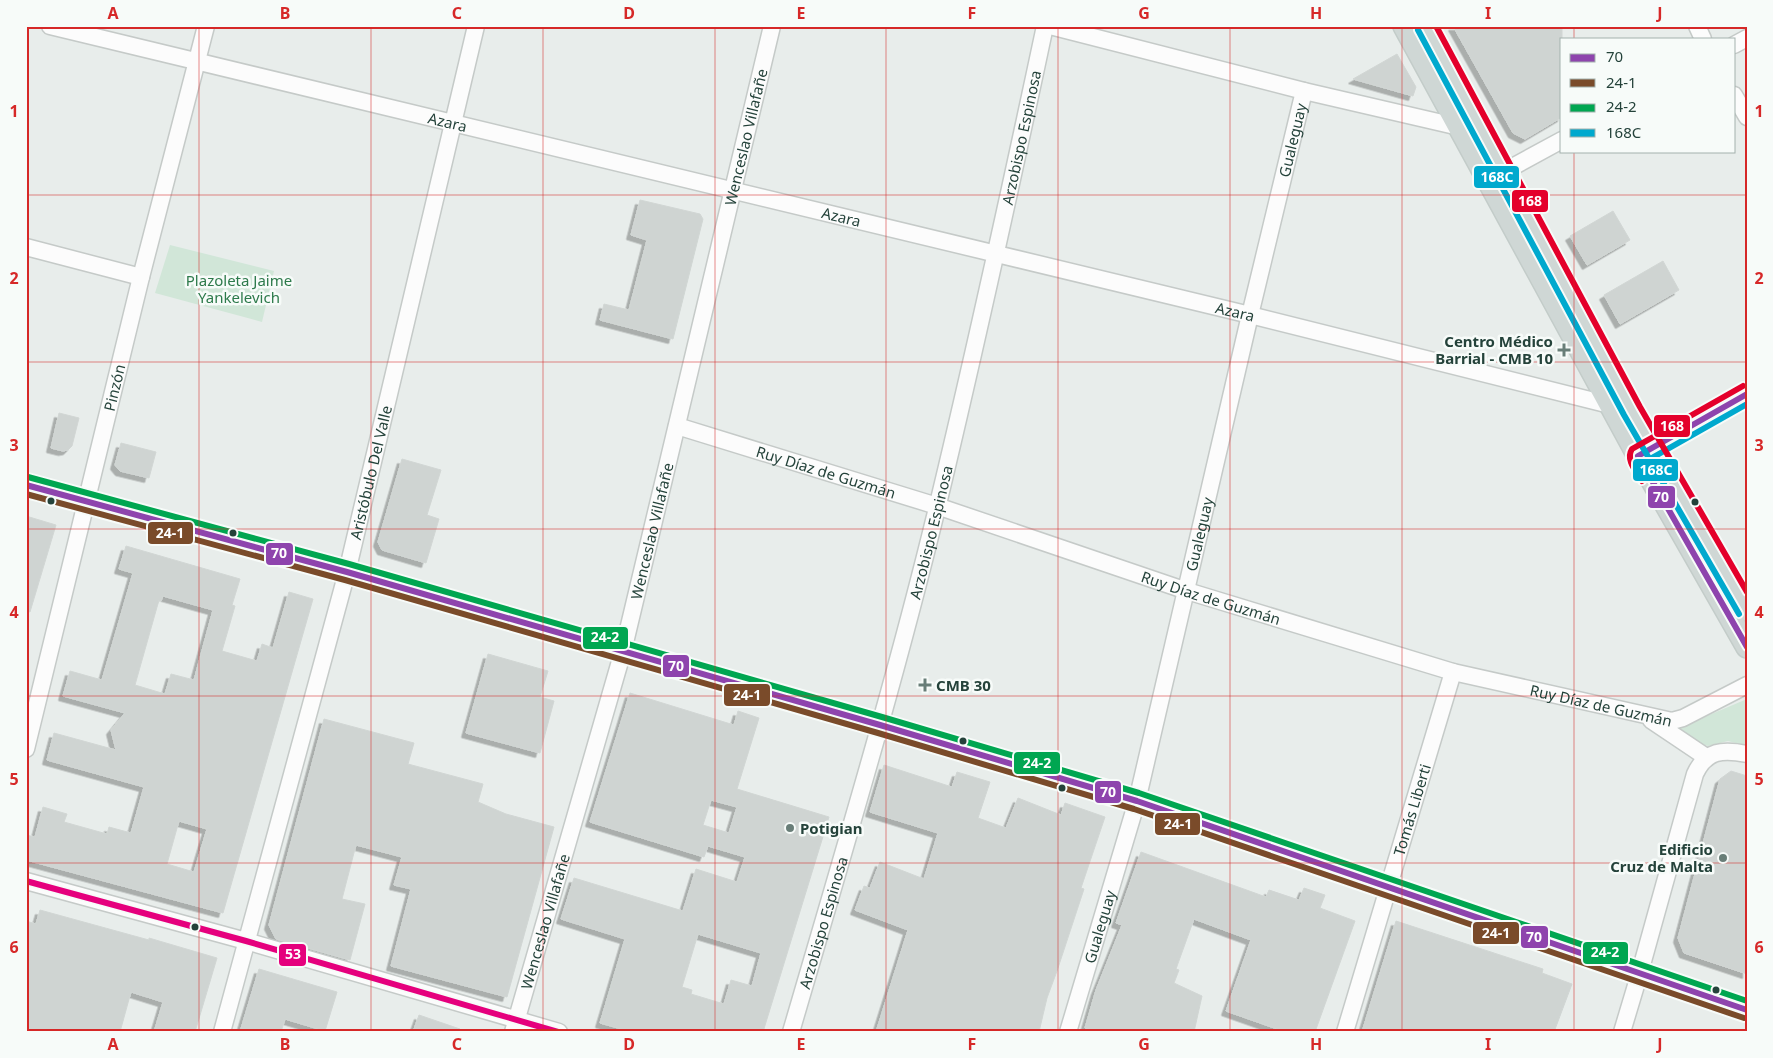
<svg xmlns="http://www.w3.org/2000/svg" width="1773" height="1058" viewBox="0 0 1773 1058" font-family="'Noto Sans',sans-serif">
  <style>
    .green { fill: #d1e6d8 }
    .building { fill: #cfd4d2; stroke: #d1d6d4; fill-rule: evenodd; filter: url(#shadow) }
    .lines { fill: none; stroke-linecap: round; stroke-linejoin: round }
    .minor-casing { stroke: #c5cac8; stroke-width: 19 }
    .major-casing { stroke: #c3ccc9; stroke-width: 24 }
    .minor { stroke: #fcfcfc; stroke-width: 16 }
    .major { stroke: #cfd7d5; stroke-width: 21 }
    .bus-1-casing { stroke: #f7fbf9; stroke-width: 10 }
    .bus-2-casing { stroke: #f7fbf9; stroke-width: 10 }
    .bus-3-casing { stroke: #f7fbf9; stroke-width: 10 }
    .bus-4-casing { stroke: #f7fbf9; stroke-width: 10 }
    .bus-5-casing { stroke: #f7fbf9; stroke-width: 10 }
    .bus-6-casing { stroke: #f7fbf9; stroke-width: 10 }
    .bus-1 { stroke: #8e44ad; stroke-width: 6 }
    .bus-2 { stroke: #7a4b2a; stroke-width: 6 }
    .bus-3 { stroke: #00a651; stroke-width: 6 }
    .bus-4 { stroke: #00a9ce; stroke-width: 6 }
    .bus-5 { stroke: #e4002b; stroke-width: 6 }
    .bus-6 { stroke: #e5007d; stroke-width: 6 }
    .grid { fill: none; stroke: #d62828; stroke-width: 1; stroke-opacity: 0.55 }
    .poi-dot { fill: #697e78; stroke: #f7fbf9; stroke-width: 2 }
    .bus-dot { fill: #24423a; stroke: #f7fbf9; stroke-width: 2 }
    .labels { text-anchor: middle; dominant-baseline: central; stroke-width: 5; stroke-linejoin: round; paint-order: stroke }
    .street-label { font-size: 15px; fill: #24423a; stroke: #f7fbf9 }
    .park-label { font-size: 15px; fill: #2d7a4b; stroke: #f7fbf9 }
    .poi-label { font-size: 15px; font-weight: bold; fill: #24423a; stroke: #f7fbf9; text-anchor: end }
    .line-badge { stroke: #f7fbf9; stroke-width: 2 }
    .badge-label { font-size: 14px; text-anchor: middle; font-weight: bold; fill: #fff }
    .neatline { fill: none; stroke: #d62828; stroke-width: 2 }
    .grid-label { font-size: 16px; text-anchor: middle; font-weight: bold; fill: #d62828 }
  </style>
  <defs>
    <filter id="shadow"><feDropShadow dx="-4.5" dy="4.5" stdDeviation="0" flood-color="#0004"/></filter>
  </defs>
  <rect width="100%" height="100%" fill="#e8edeb"/>
  <g class="green">
    <polygon points="170,245 274,271 262,322 155,293"/>
    <polygon points="1747,699 1747,746 1728,741 1708,746 1680,736 1676,729"/>
  </g>
  <g class="building">
    <polygon points="1453,26 1562,26 1562,117 1525,139 1513,133"/>
    <polygon points="1397,54 1416,87 1413,96 1353,79"/>
    <polygon points="640,200 700,214 703,219 673,339 600,320 604,304 629,310 647,240 631,235"/>
    <polygon points="1613,211 1630,240 1587,265 1570,236"/>
    <polygon points="1663,261 1679,290 1620,324 1604,295"/>
    <polygon points="59,413 79,418 72,446 68,450 63,451 51,448"/>
    <polygon points="121,443 156,452 149,478 120,471 115,465"/>
    <polygon points="402,459 441,470 427,515 439,519 426,563 382,550 378,542"/>
    <polygon points="26,516 56,525 30,612 26,611"/>
    <path d="M126,546L240,579L232,605L235,606L222,651L257,661L262,644L273,648L289,592L313,599L223,913L26,860V835L35,837L43,807L67,814L64,822L107,834L109,827L131,833L144,787L47,760L54,733L116,750L111,730L125,713L63,696L70,671L102,680L133,573L119,569ZM163,596L213,610L194,680L171,674L165,694L135,685L159,600L161,601ZM179,821L207,829L194,872L167,864Z"/>
    <polygon points="488,654 548,671 540,697 554,701 540,753 466,733"/>
    <path d="M630,693L734,725L738,711L759,718L737,789L829,817L763,1032H632L600,1023L625,939L561,919L574,878L683,911L696,869L737,882L745,857L708,846L704,857L590,822ZM711,800L737,807L729,833L703,825ZM698,934L761,953L752,986L731,980L724,1004L691,994L692,990L682,987Z"/>
    <polygon points="324,719 414,743 408,764 483,784 478,802 506,814 554,827 507,997 391,966 411,889 394,885 402,857 356,845 342,899 365,904 350,960 276,939 269,925"/>
    <polygon points="884,765 952,787 957,772 990,782 978,818 1006,828 1018,798 1061,815 1065,803 1105,817 1081,888 1084,889 1057,971 1047,998 1039,1032 876,1032 908,930 855,910 864,886 870,888 880,862 924,879 938,833 870,812"/>
    <polygon points="1731,771 1747,776 1747,974 1684,953 1678,938 1720,779"/>
    <polygon points="1141,852 1266,897 1269,890 1299,900 1304,888 1325,895 1320,908 1355,921 1315,1032 1276,1032 1277,1029 1226,1011 1251,940 1194,919 1176,969 1179,970 1174,983 1202,996 1194,1032 1099,1032 1085,1028 1096,990 1122,925 1116,923"/>
    <polygon points="40,910 149,940 149,938 217,958 195,1032 154,1032 163,1002 131,992 120,1032 26,1032 26,921 36,924"/>
    <polygon points="1396,921 1543,969 1542,973 1572,984 1554,1032 1362,1032"/>
    <polygon points="259,969 337,992 325,1031 285,1019 281,1032 240,1032"/>
    <polygon points="419,1015 460,1029 460,1032 413,1032"/>
  </g>
  <g class="lines">
    <defs>
      <g id="minor">
        <path id="s1" d="M50,26L1250,315L1618,407"/>
        <polyline points="1050,26 1304,91 1468,129"/>
        <polyline points="1697,26 1703,39"/>
        <polyline points="1734,45 1747,38"/>
        <polyline points="1734,95 1747,117"/>
        <polyline points="1494,177 1562,140"/>
        <polyline points="26,247 141,277"/>
        <path id="s2" d="M677,426L937,506L1187,591L1453,672L1672,721L1683,718L1747,685"/>
        <polyline points="1645,452 1747,394"/>
        <polyline points="1651,720 1706,757"/>
        <path id="s3" d="M26,749L141,277L206,26"/>
        <polyline points="26,881 246,941 559,1032"/>
        <path id="s4" d="M222,1032L347,572L476,26"/>
        <path id="s5" d="M513,1032L623,651L772,26"/>
        <path id="s6" d="M791,1032C842,857 895,682 938,504C976,346 1011,186 1045,26"/>
        <path id="s7" d="M1068,1032L1137,801L1250,315L1304,91"/>
        <path id="s8" d="M1345,1032L1453,672"/>
        <path d="M1622,1032L1640,972L1695,774C1706,750 1723,749 1747,754"/>
      </g>
      <g id="major">
        <polyline points="1404,26 1638,456 1747,647"/>
        <polyline points="1426,26 1632,411 1747,610"/>
        <polyline points="26,485 347,572 880,725 1137,801 1747,1010"/>
      </g>
    </defs>
    <use href="#minor" class="minor-casing"/>
    <use href="#major" class="major-casing"/>
    <use href="#minor" class="minor"/>
    <use href="#major" class="major"/>
    <defs>
      <g id="bus-1">
        <polyline points="1747,394 1638,456 1747,647"/>
        <polyline points="26,485 347,572 880,725 1137,801 1747,1010"/>
      </g>
      <polyline id="bus-2" points="26,494 345,580 878,733 1134,809 1744,1018"/>
      <polyline id="bus-3" points="28,477 349,564 882,717 1139,793 1747,1001"/>
      <g id="bus-4">
        <polyline points="1418,30 1624,415 1739,614"/>
        <polyline points="1658,473 1650,459 1747,404"/>
      </g>
      <g id="bus-5">
        <polyline points="1436,26 1640,407 1747,592"/>
        <path d="M1642,481C1637,472 1625,460 1632,449L1743,386"/>
      </g>
      <polyline id="bus-6" points="26,881 246,941 558,1032"/>
    </defs>
    <use href="#bus-1" class="bus-1-casing"/>
    <use href="#bus-2" class="bus-2-casing"/>
    <use href="#bus-3" class="bus-3-casing"/>
    <use href="#bus-4" class="bus-4-casing"/>
    <use href="#bus-5" class="bus-5-casing"/>
    <use href="#bus-6" class="bus-6-casing"/>
    <use href="#bus-1" class="bus-1"/>
    <use href="#bus-2" class="bus-2"/>
    <use href="#bus-3" class="bus-3"/>
    <use href="#bus-4" class="bus-4"/>
    <use href="#bus-5" class="bus-5"/>
    <use href="#bus-6" class="bus-6"/>
  </g>
  <path class="grid" d="M199,26V1032M371,26V1032M543,26V1032M715,26V1032M886,26V1032M1058,26V1032M1230,26V1032M1402,26V1032M1574,26V39M1574,151V1032M26,195H1747M26,362H1747M26,529H1747M26,696H1747M26,863H1747"/>
  <g class="poi-dot">
    <path d="M1561.5 342.5h5v5h5v5h-5v5h-5v-5h-5v-5h5z"/>
    <path d="M922.5 677.5h5v5h5v5h-5v5h-5v-5h-5v-5h5z"/>
    <circle cx="790" cy="828" r="5"/>
    <circle cx="1723" cy="858" r="5"/>
  </g>
  <g class="bus-dot">
    <circle cx="51" cy="501" r="4.5"/>
    <circle cx="1695" cy="502" r="4.5"/>
    <circle cx="233" cy="533" r="4.5"/>
    <circle cx="963" cy="741" r="4.5"/>
    <circle cx="1062" cy="788" r="4.5"/>
    <circle cx="195" cy="927" r="4.5"/>
    <circle cx="1716" cy="990" r="4.5"/>
  </g>
  <g class="labels">
    <g class="street-label">
      <text stroke="none"><textPath href="#s1" startOffset="409">Azara</textPath></text>
      <text stroke="none"><textPath href="#s5" startOffset="925">Wenceslao Villafañe</textPath></text>
      <text stroke="none"><textPath href="#s6" startOffset="924">Arzobispo Espinosa</textPath></text>
      <text stroke="none"><textPath href="#s7" startOffset="920">Gualeguay</textPath></text>
      <text stroke="none"><textPath href="#s1" startOffset="814">Azara</textPath></text>
      <text stroke="none"><textPath href="#s1" startOffset="1219">Azara</textPath></text>
      <text stroke="none"><textPath href="#s3" startOffset="372">Pinzón</textPath></text>
      <text stroke="none"><textPath href="#s4" startOffset="579">Aristóbulo Del Valle</textPath></text>
      <text stroke="none"><textPath href="#s2" startOffset="156">Ruy Díaz de Guzmán</textPath></text>
      <text stroke="none"><textPath href="#s5" startOffset="520">Wenceslao Villafañe</textPath></text>
      <text stroke="none"><textPath href="#s6" startOffset="519">Arzobispo Espinosa</textPath></text>
      <text stroke="none"><textPath href="#s7" startOffset="515">Gualeguay</textPath></text>
      <text stroke="none"><textPath href="#s2" startOffset="561">Ruy Díaz de Guzmán</textPath></text>
      <text stroke="none"><textPath href="#s2" startOffset="966">Ruy Díaz de Guzmán</textPath></text>
      <text stroke="none"><textPath href="#s8" startOffset="232">Tomás Liberti</textPath></text>
      <text stroke="none"><textPath href="#s5" startOffset="115">Wenceslao Villafañe</textPath></text>
      <text stroke="none"><textPath href="#s6" startOffset="114">Arzobispo Espinosa</textPath></text>
      <text stroke="none"><textPath href="#s7" startOffset="110">Gualeguay</textPath></text>
    </g>
    <g class="park-label">
      <text x="239" y="280">Plazoleta Jaime<tspan x="239" dy="17">Yankelevich</tspan></text>
    </g>
    <g class="poi-label">
      <text x="1553" y="341">Centro Médico<tspan x="1553" dy="17">Barrial - CMB 10</tspan></text>
      <text x="936" y="685" text-anchor="start">CMB 30</text>
      <text x="800" y="828" text-anchor="start">Potigian</text>
      <text x="1713" y="849">Edificio<tspan x="1713" dy="17">Cruz de Malta</tspan></text>
    </g>
  </g>
  <g class="line-badge">
    <rect x="1473" y="165" width="47" height="24" rx="5" fill="#00a9ce"/>
    <rect x="1511" y="189" width="38" height="24" rx="5" fill="#e4002b"/>
    <rect x="1653" y="414" width="38" height="24" rx="5" fill="#e4002b"/>
    <rect x="1632" y="458" width="47" height="24" rx="5" fill="#00a9ce"/>
    <rect x="1647" y="485" width="29" height="24" rx="5" fill="#8e44ad"/>
    <rect x="147" y="521" width="47" height="24" rx="5" fill="#7a4b2a"/>
    <rect x="265" y="542" width="29" height="24" rx="5" fill="#8e44ad"/>
    <rect x="582" y="626" width="47" height="24" rx="5" fill="#00a651"/>
    <rect x="662" y="654" width="28" height="24" rx="5" fill="#8e44ad"/>
    <rect x="723" y="683" width="48" height="24" rx="5" fill="#7a4b2a"/>
    <rect x="1013" y="751" width="48" height="24" rx="5" fill="#00a651"/>
    <rect x="1094" y="780" width="28" height="24" rx="5" fill="#8e44ad"/>
    <rect x="1154" y="812" width="47" height="24" rx="5" fill="#7a4b2a"/>
    <rect x="1472" y="921" width="48" height="24" rx="5" fill="#7a4b2a"/>
    <rect x="1520" y="925" width="29" height="24" rx="5" fill="#8e44ad"/>
    <rect x="1582" y="941" width="47" height="24" rx="5" fill="#00a651"/>
    <rect x="278" y="943" width="29" height="24" rx="5" fill="#e5007d"/>
  </g>
  <g class="badge-label">
    <text x="1497" y="182">168C</text>
    <text x="1530" y="206">168</text>
    <text x="1672" y="431">168</text>
    <text x="1656" y="475">168C</text>
    <text x="1661" y="502">70</text>
    <text x="170" y="538">24-1</text>
    <text x="279" y="558">70</text>
    <text x="605" y="642">24-2</text>
    <text x="676" y="671">70</text>
    <text x="747" y="700">24-1</text>
    <text x="1037" y="768">24-2</text>
    <text x="1108" y="797">70</text>
    <text x="1178" y="829">24-1</text>
    <text x="1496" y="938">24-1</text>
    <text x="1534" y="942">70</text>
    <text x="1605" y="957">24-2</text>
    <text x="293" y="959">53</text>
  </g>
  <rect width="1773" height="1058" fill="none" stroke="#f7fbf9" stroke-width="55"/>
  <rect x="1560" y="38" width="175" height="115" fill="#f7fbf9" stroke="#a3b1ad"/>
  <rect x="1570" y="54" width="25" height="8" fill="#8e44ad" stroke="#a3b1ad"/>
  <text x="1606" y="62" font-size="15" fill="#24423a">70</text>
  <rect x="1570" y="79" width="25" height="8" fill="#7a4b2a" stroke="#a3b1ad"/>
  <text x="1606" y="88" font-size="15" fill="#24423a">24-1</text>
  <rect x="1570" y="104" width="25" height="8" fill="#00a651" stroke="#a3b1ad"/>
  <text x="1606" y="112" font-size="15" fill="#24423a">24-2</text>
  <rect x="1570" y="129" width="25" height="8" fill="#00a9ce" stroke="#a3b1ad"/>
  <text x="1606" y="138" font-size="15" fill="#24423a">168C</text>
  <rect x="28" y="28" width="1718" height="1002" class="neatline"/>
  <g class="grid-label">
    <text x="113" y="19">A</text>
    <text x="285" y="19">B</text>
    <text x="457" y="19">C</text>
    <text x="629" y="19">D</text>
    <text x="801" y="19">E</text>
    <text x="972" y="19">F</text>
    <text x="1144" y="19">G</text>
    <text x="1316" y="19">H</text>
    <text x="1488" y="19">I</text>
    <text x="1660" y="19">J</text>
    <text x="14" y="117">1</text>
    <text x="1759" y="117">1</text>
    <text x="14" y="284">2</text>
    <text x="1759" y="284">2</text>
    <text x="14" y="451">3</text>
    <text x="1759" y="451">3</text>
    <text x="14" y="618">4</text>
    <text x="1759" y="618">4</text>
    <text x="14" y="785">5</text>
    <text x="1759" y="785">5</text>
    <text x="14" y="953">6</text>
    <text x="1759" y="953">6</text>
    <text x="113" y="1050">A</text>
    <text x="285" y="1050">B</text>
    <text x="457" y="1050">C</text>
    <text x="629" y="1050">D</text>
    <text x="801" y="1050">E</text>
    <text x="972" y="1050">F</text>
    <text x="1144" y="1050">G</text>
    <text x="1316" y="1050">H</text>
    <text x="1488" y="1050">I</text>
    <text x="1660" y="1050">J</text>
  </g>
</svg>
